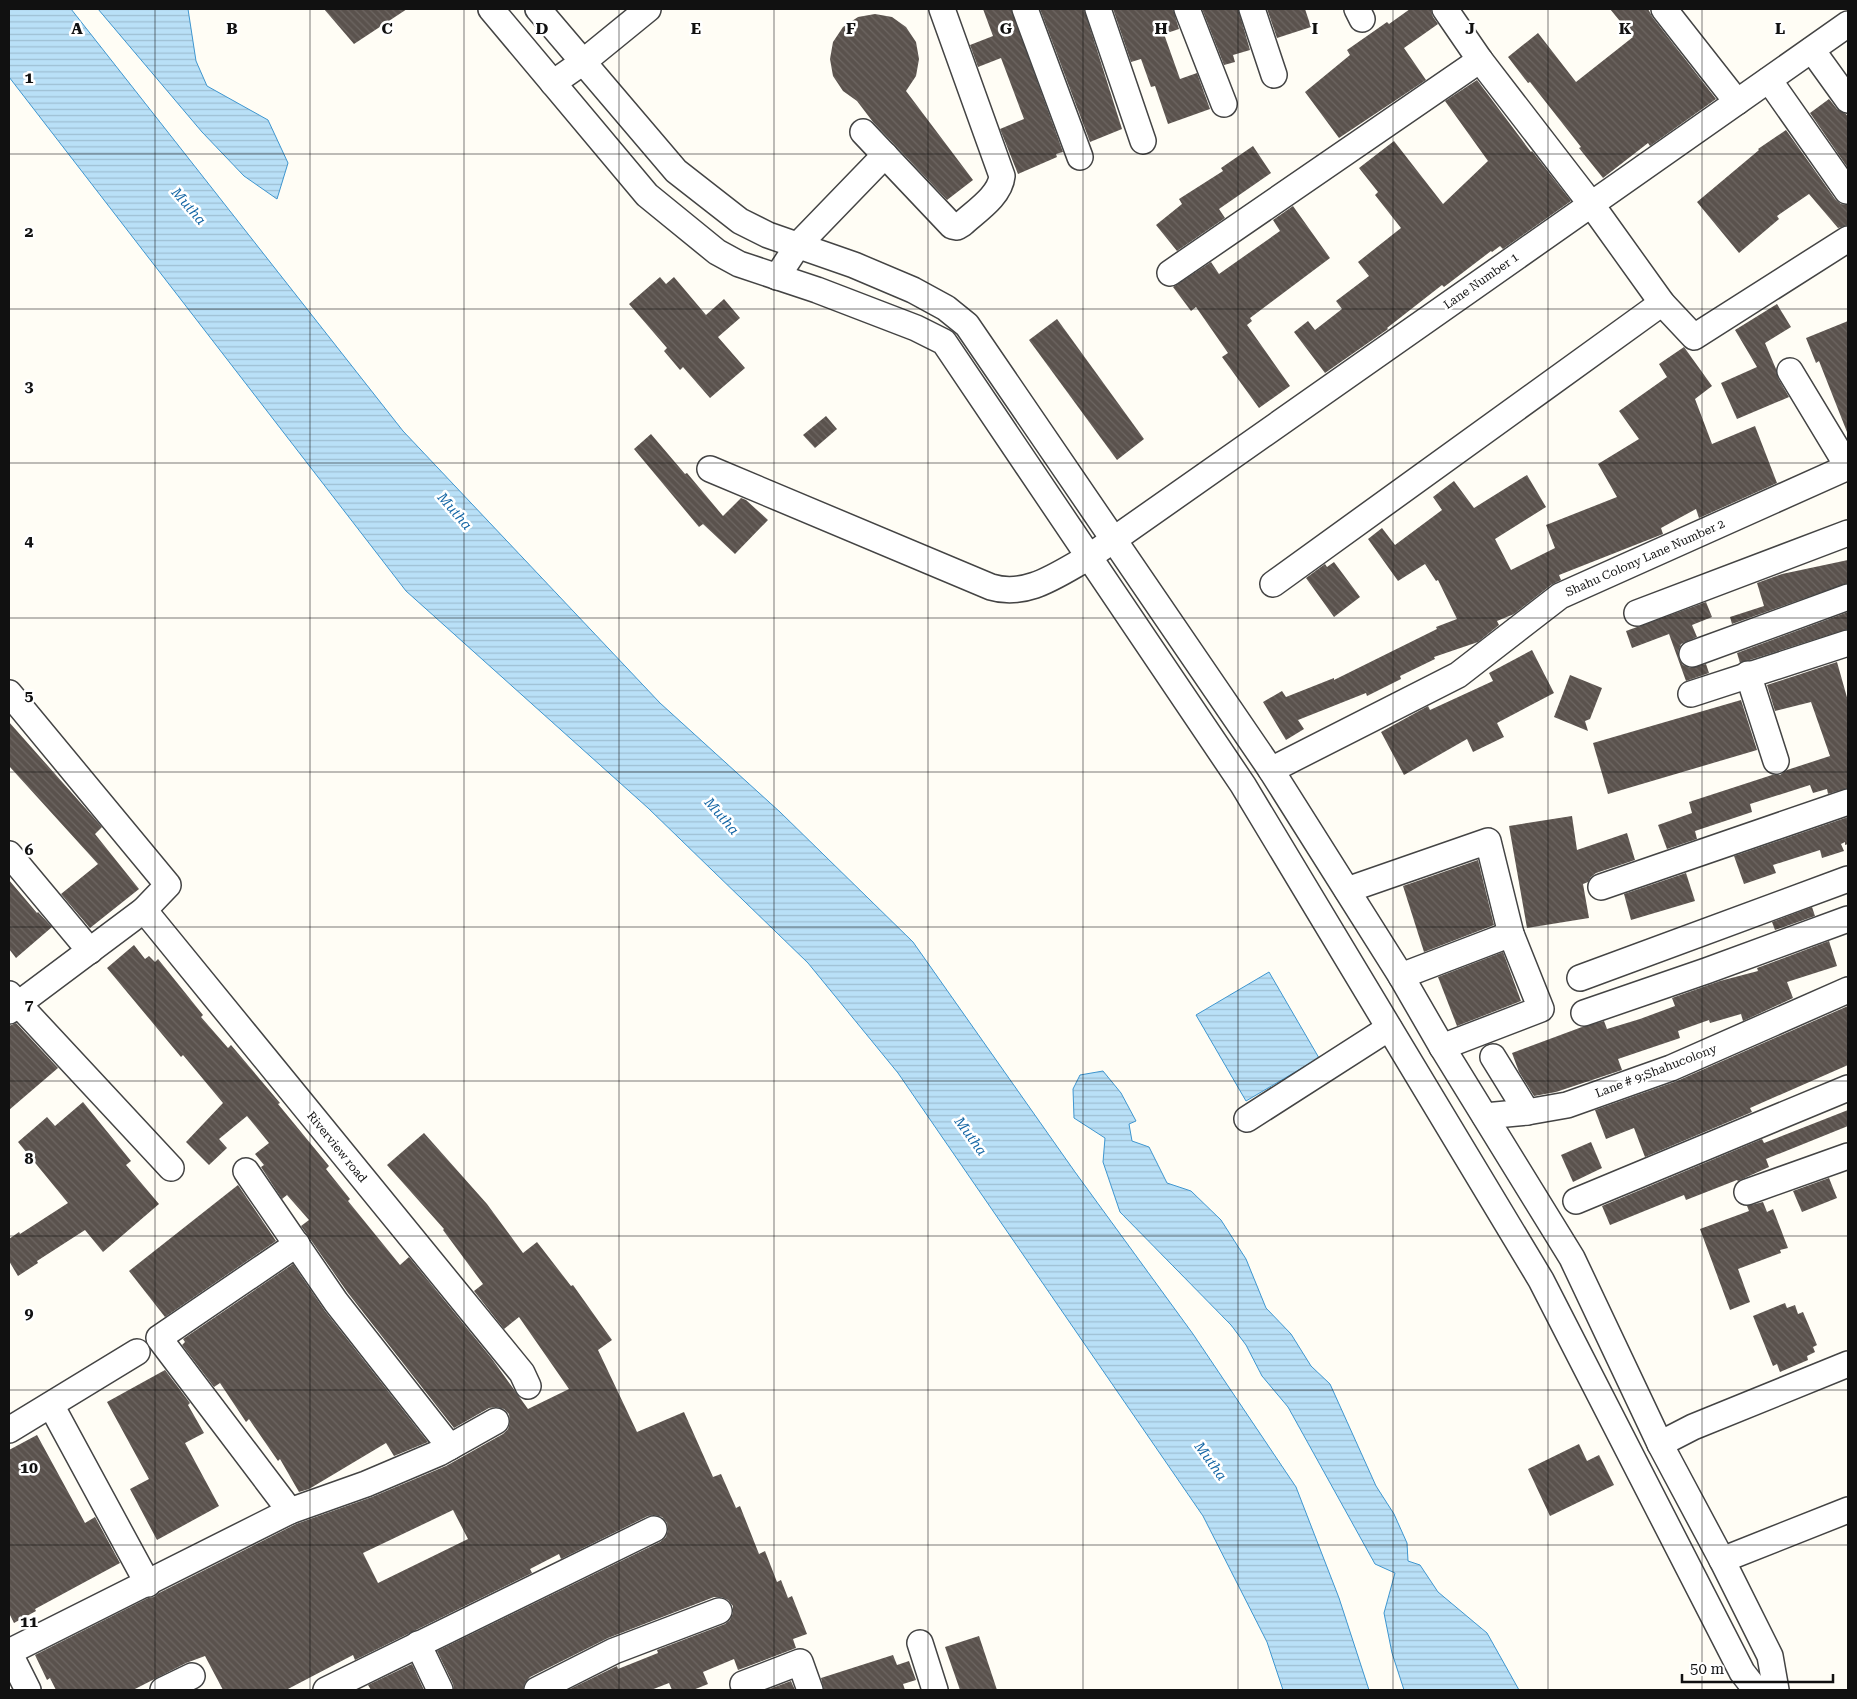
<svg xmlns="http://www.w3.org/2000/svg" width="1857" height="1699" viewBox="0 0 1857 1699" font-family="'Roboto Serif',serif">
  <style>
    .water { fill: url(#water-rules); stroke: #3f96cf }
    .building { fill: url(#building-back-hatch); fill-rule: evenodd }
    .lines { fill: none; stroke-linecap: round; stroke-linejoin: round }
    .minor-casing { stroke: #444; stroke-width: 28 }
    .minor { stroke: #fff; stroke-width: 25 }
    .grid { fill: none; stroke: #111; stroke-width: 1; stroke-opacity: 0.55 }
    .labels { text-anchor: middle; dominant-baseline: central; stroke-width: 5; stroke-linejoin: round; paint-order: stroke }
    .street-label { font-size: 12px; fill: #111; stroke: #fff }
    .water-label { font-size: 14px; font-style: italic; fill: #1768a6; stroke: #fff }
    .grid-label { font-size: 16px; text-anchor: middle; font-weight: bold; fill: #111; stroke: #fff; stroke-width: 5; stroke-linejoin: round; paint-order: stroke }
  </style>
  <defs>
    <pattern id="water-rules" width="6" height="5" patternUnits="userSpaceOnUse" patternTransform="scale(1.25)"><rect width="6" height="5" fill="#b9e0f7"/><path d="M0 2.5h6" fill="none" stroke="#9ebfd3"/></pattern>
    <pattern id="building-back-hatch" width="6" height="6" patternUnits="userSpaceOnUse" patternTransform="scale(1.25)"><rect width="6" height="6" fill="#5a524d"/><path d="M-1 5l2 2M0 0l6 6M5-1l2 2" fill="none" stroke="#6d6662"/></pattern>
  </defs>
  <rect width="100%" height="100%" fill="#fffdf5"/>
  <g class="water">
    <polygon points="9,9 71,9 403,431 660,703 780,812 913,942 1075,1172 1193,1334 1296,1487 1339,1598 1369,1690 1283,1690 1267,1642 1203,1516 898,1073 808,963 648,808 406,591 9,77"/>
    <polygon points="98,9 188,9 196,61 207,86 268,120 288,163 277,199 244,176 202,132"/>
    <polygon points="1269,972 1319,1058 1246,1101 1196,1015"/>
    <polygon points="1103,1071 1121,1093 1136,1121 1129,1124 1132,1141 1149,1147 1167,1183 1191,1191 1221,1220 1246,1259 1266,1308 1291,1334 1311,1366 1330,1384 1376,1486 1394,1514 1407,1543 1408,1561 1420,1565 1438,1592 1487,1633 1519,1690 1404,1690 1392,1653 1384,1613 1395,1573 1375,1564 1288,1407 1262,1376 1246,1345 1231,1325 1120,1212 1103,1162 1105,1138 1074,1118 1073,1089 1080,1075"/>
  </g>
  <g class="building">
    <polygon points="324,9 407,9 354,44"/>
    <polygon points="983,9 1011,9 1063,152 1056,154 1057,157 1018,174 1000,129 1024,119 1001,58 978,67 970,45 993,36"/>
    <polygon points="1040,9 1084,9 1122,129 1090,142"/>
    <polygon points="1113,9 1173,9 1179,29 1164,34 1180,79 1197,73 1210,109 1168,124 1155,86 1151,87 1141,59 1131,62"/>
    <polygon points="1202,9 1238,9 1250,50 1233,55 1235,62 1224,65"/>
    <polygon points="1267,9 1305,9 1311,27 1277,38"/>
    <polygon points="1410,9 1431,9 1433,17 1438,24 1404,48 1426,80 1339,138 1305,92 1350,55 1347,50 1387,22 1389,24"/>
    <polygon points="1610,9 1648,9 1653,18 1716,99 1650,146 1648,143 1603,178 1579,148 1581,147 1530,82 1528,83 1508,57 1538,33 1576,82 1633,37"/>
    <polygon points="875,14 892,17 906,27 916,42 919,59 916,76 906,91 973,180 947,200 873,122 857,101 843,91 833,76 830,59 833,42 843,27 858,17"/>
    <polygon points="1477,80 1531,152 1532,151 1571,201 1503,249 1500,246 1492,252 1491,251 1444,287 1442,285 1387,328 1388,329 1325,373 1294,332 1308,321 1315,330 1342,309 1336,301 1369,276 1358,262 1401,228 1375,195 1378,192 1359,168 1394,141 1443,204 1488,161 1445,101"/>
    <polygon points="1829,99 1837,109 1846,114 1848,117 1848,168 1810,113"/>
    <polygon points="1786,130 1835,199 1841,204 1848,205 1848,225 1838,228 1809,194 1777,216 1779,219 1739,253 1697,202 1759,150 1758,149"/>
    <polygon points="1253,146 1271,173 1219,209 1225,218 1177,251 1156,225 1182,204 1179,199 1223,171 1221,168"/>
    <polygon points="1293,206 1330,258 1250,318 1252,321 1247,325 1290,386 1259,408 1222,357 1228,353 1196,307 1191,311 1173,287 1211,262 1219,274 1280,231 1273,220"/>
    <polygon points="660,277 666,284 674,277 706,315 724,299 740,318 718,337 745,368 710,398 683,367 680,370 664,351 667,348 629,304"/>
    <polygon points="1777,304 1791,327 1765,343 1776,369 1778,378 1789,397 1737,419 1721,383 1757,367 1735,330"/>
    <polygon points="1057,319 1144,439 1117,460 1029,340"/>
    <polygon points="1848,321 1848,432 1847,432 1819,361 1816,363 1806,338"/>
    <polygon points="1684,347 1712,386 1695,399 1712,444 1755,426 1777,483 1699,518 1696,509 1661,528 1663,534 1559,575 1561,580 1551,585 1514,614 1497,621 1499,625 1478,642 1434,657 1435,659 1400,676 1401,679 1367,696 1366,693 1298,720 1304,729 1286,740 1263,702 1282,691 1286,697 1334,678 1334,680 1437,629 1436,627 1457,619 1438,580 1436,581 1425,564 1398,581 1368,539 1382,528 1395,545 1442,510 1433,497 1454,481 1474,508 1527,475 1546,507 1495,539 1511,570 1555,548 1546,525 1617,497 1598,464 1639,439 1619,411 1667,377 1659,364"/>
    <polygon points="826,416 837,429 815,448 803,435"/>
    <polygon points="651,434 685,474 687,473 723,516 741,498 746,500 768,520 735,554 703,524 699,527 634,449"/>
    <polygon points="1848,560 1848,583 1732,624 1730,617 1764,606 1757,583 1782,574"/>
    <polygon points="1334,562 1360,597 1334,617 1306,578 1325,564 1327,567"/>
    <polygon points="1706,602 1712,617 1692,625 1697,637 1681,644 1678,652 1679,659 1683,665 1690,668 1706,664 1709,673 1686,681 1669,634 1632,648 1626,631"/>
    <polygon points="1848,612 1848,629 1740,663 1737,653"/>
    <polygon points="1532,650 1554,693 1497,723 1504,737 1473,752 1467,739 1404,775 1381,732 1428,706 1430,710 1493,681 1489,673"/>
    <polygon points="1837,662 1848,701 1848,788 1828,794 1827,789 1813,793 1810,785 1750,804 1752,812 1695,831 1697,839 1667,849 1658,825 1692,813 1689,802 1772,775 1780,775 1787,770 1830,756 1811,702 1775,711 1767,685"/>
    <polygon points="1570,675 1602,688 1590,719 1585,721 1588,731 1554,717"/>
    <polygon points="1741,700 1757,750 1608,794 1593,743"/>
    <polygon points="9,722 102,827 95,834 139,889 90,928 61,894 98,864 9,766"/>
    <polygon points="1572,816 1577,850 1627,833 1635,860 1596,873 1591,877 1588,882 1583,884 1589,918 1527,928 1509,826"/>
    <polygon points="1848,817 1848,844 1845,845 1845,842 1841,844 1844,851 1822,858 1820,850 1773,865 1776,873 1744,884 1734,856"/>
    <polygon points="1478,860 1494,925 1424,952 1403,886"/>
    <polygon points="1686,873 1695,901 1631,920 1624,894"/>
    <polygon points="9,880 37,913 38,912 52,927 16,958 9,949"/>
    <polygon points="1812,907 1815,916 1775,930 1772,922"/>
    <polygon points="1829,941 1837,966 1787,982 1793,998 1743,1021 1741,1014 1710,1023 1709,1020 1678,1031 1680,1038 1618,1059 1622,1070 1556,1092 1534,1096 1519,1072 1512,1053 1582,1027 1604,1021 1607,1029 1640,1019 1675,1006 1672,998 1720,981 1758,971 1757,968"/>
    <path d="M134,945L145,959L149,956L155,962L158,959L203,1015L201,1017L228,1048L231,1045L280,1103L278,1104L329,1166L326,1169L350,1199L348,1201L400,1265L409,1257L492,1359L528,1409L569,1389L519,1317L504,1329L474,1291L483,1284L443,1230L444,1229L387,1165L424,1133L487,1204L523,1253L537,1242L571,1286L573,1285L612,1340L598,1350L637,1432L684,1412L713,1477L721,1474L736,1508L740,1506L759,1554L765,1551L777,1582L781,1580L788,1598L792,1596L807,1634L793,1639L796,1648L738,1670L734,1659L703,1672L708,1684L693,1690H672L669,1683L651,1690H568L617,1666L618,1669L658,1653L657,1650L725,1624L730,1620L733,1613V1606L728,1600L721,1597H714L608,1638L530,1677L525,1683L523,1690H454L453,1684L437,1651L660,1542L666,1537L668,1530L667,1523L662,1517L654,1515L648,1516L561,1559L559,1554L530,1569L532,1573L355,1660L353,1655L286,1690H223L205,1656L186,1663L133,1690H56L50,1678L47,1680L35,1655L148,1598L154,1597L159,1593L296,1524L372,1497L446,1466L503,1434L508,1429L510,1422L509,1414L504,1409L496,1407L489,1408L454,1428L348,1293L301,1226L309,1220L287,1195L282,1199L261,1167L264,1165L255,1154L269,1143L247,1116L219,1139L227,1148L209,1165L186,1142L223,1103L183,1055L181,1057L107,968ZM453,1510L468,1539L378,1583L363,1553Z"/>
    <polygon points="1503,952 1521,1001 1457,1026 1438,977"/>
    <polygon points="1848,1006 1848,1065 1750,1108 1752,1112 1645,1157 1634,1128 1606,1139 1595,1110 1677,1081"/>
    <polygon points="16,1023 58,1068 9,1110 9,1026"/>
    <polygon points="83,1102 131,1161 126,1165 159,1204 103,1252 85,1230 37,1261 38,1263 18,1276 9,1261 9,1239 19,1232 20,1234 68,1203 18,1142 47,1117 55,1126"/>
    <polygon points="1848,1110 1848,1126 1766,1159 1769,1167 1738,1181 1737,1180 1686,1200 1684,1195 1610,1225 1602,1206 1762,1139 1764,1143"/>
    <polygon points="1591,1142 1602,1168 1573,1182 1561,1155"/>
    <polygon points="1829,1178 1837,1198 1802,1212 1793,1191"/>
    <polygon points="238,1185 276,1241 165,1317 129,1271"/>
    <polygon points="1763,1202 1767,1212 1773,1209 1788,1248 1780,1250 1781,1253 1738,1269 1750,1302 1730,1310 1700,1229 1749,1211 1747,1206"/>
    <polygon points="293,1264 325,1311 428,1442 394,1456 386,1443 309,1489 299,1492 280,1459 278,1461 249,1419 246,1422 220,1383 214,1387 182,1345 185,1342 183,1339"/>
    <polygon points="1785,1303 1787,1308 1795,1305 1798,1314 1803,1312 1817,1345 1813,1347 1815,1352 1807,1356 1808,1360 1780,1372 1777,1364 1773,1366 1753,1316"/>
    <polygon points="165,1370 190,1403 188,1405 204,1433 185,1443 219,1506 157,1540 130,1489 149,1479 107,1402"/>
    <polygon points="37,1435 85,1523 95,1517 120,1563 35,1609 36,1611 14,1623 9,1613 9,1450"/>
    <polygon points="1579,1444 1587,1461 1599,1455 1614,1485 1550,1516 1528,1469"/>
    <polygon points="979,1636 997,1690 960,1690 945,1647"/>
    <polygon points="893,1655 897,1665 909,1661 916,1680 903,1684 905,1690 824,1690 821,1678"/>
    <polygon points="412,1664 424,1690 371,1690 368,1685"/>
    <polygon points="791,1681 795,1690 767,1690"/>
  </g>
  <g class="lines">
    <defs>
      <g id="minor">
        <polyline points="491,9 647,195 717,252 739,264 817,290 916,328 944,342 1243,785 1541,1280 1742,1672 1756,1690"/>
        <polyline points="538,9 676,171 740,221 768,235 854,265 913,290 946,308 967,325 1271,770 1401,976 1442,1047 1572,1258 1660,1444 1722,1560 1770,1656 1776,1690"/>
        <polyline points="1025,9 1080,157"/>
        <polyline points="1098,9 1143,141"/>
        <polyline points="1187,9 1224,104"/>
        <polyline points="1252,9 1274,75"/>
        <polyline points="1357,9 1362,19"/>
        <polyline points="1445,9 1480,60 1591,204 1662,303 1694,337 1848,239"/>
        <polyline points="1664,9 1737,102"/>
        <polyline points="1812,50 1848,100"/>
        <polyline points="1769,80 1847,191"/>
        <polyline points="553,83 583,62 648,9"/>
        <path d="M863,132L952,226L957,227L962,224C976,211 1000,196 1002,176L942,9"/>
        <polyline points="1170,273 1480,60"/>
        <polyline points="777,277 798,245 885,155"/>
        <polyline points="1790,371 1848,467"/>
        <path d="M710,469L991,587C1027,598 1058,574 1089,557L1848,24"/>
        <polyline points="1273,584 1662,303"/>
        <polyline points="1637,613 1848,533"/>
        <polyline points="1692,654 1848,597"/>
        <polyline points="1748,674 1776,761"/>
        <polyline points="9,693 168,885 144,910 9,1011"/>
        <polyline points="1691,694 1848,643"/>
        <polyline points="1271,770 1458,675 1560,596 1848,467"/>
        <polyline points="9,854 90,951"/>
        <polyline points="1601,887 1848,802"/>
        <polyline points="1347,890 1488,841 1511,934 1541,1009 1442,1047"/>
        <polyline points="144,910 522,1373 528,1386"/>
        <polyline points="1401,976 1511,934"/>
        <polyline points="1580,978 1848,879"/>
        <polyline points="9,994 171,1168"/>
        <polyline points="1584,1013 1706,971 1848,919"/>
        <polyline points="1493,1057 1527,1112"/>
        <polyline points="1485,1116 1527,1112 1567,1105 1671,1068 1848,990"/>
        <polyline points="1247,1119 1389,1028"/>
        <polyline points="246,1171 336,1302 450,1447"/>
        <polyline points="1747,1192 1848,1156"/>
        <polyline points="1576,1201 1848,1088"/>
        <polyline points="51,1405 148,1584"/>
        <polyline points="9,1430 137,1352"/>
        <polyline points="1660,1444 1693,1427 1848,1364"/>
        <polyline points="290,1511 159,1338 297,1244"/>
        <polyline points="1722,1560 1848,1510"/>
        <polyline points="920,1643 935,1690"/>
        <polyline points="418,1644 440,1690"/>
        <polyline points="28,1690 9,1652 290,1511 366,1484 439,1453 496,1421"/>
        <polyline points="163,1690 192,1676"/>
        <polyline points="326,1690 654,1529"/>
        <polyline points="537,1690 614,1651 719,1611"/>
        <polyline points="745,1690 743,1684 800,1662 810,1690"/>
      </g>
    </defs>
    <use href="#minor" class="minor-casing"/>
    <use href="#minor" class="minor"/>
  </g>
  <path class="grid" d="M155,9V1690M310,9V1690M464,9V1690M619,9V1690M774,9V1690M928,9V1690M1083,9V1690M1238,9V1690M1393,9V1690M1548,9V1690M1702,9V1690M9,154H1848M9,309H1848M9,463H1848M9,618H1848M9,772H1848M9,927H1848M9,1081H1848M9,1236H1848M9,1390H1848M9,1545H1848"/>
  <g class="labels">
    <g class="street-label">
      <text transform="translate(1481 281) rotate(-35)">Lane Number 1</text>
      <text transform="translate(1645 558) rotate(-24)">Shahu Colony Lane Number 2</text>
      <text transform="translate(1656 1071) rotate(-21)">Lane # 9;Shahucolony</text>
      <text transform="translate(337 1147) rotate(51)">Riverview road</text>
    </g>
    <g class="water-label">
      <text transform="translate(189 206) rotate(49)">Mutha</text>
      <text transform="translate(455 511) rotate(49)">Mutha</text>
      <text transform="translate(722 816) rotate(49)">Mutha</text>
      <text transform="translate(971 1136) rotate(54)">Mutha</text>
      <text transform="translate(1211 1461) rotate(54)">Mutha</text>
    </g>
  </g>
  <g class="grid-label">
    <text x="77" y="34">A</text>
    <text x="232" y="34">B</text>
    <text x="387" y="34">C</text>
    <text x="542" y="34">D</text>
    <text x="696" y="34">E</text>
    <text x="851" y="34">F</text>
    <text x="1006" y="34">G</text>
    <text x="1161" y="34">H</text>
    <text x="1315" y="34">I</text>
    <text x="1470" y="34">J</text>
    <text x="1625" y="34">K</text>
    <text x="1780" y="34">L</text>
    <text x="29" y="83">1</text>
    <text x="29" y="237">2</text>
    <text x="29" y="392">3</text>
    <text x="29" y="546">4</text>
    <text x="29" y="701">5</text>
    <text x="29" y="855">6</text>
    <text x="29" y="1010">7</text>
    <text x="29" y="1164">8</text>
    <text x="29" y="1319">9</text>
    <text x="29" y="1473">10</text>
    <text x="29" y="1627">11</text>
  </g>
  <rect width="1857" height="1699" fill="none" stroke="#111111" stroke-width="20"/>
  <path d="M1682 1674v8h151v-8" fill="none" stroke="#111111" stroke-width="2.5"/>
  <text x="1690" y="1674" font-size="15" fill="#111111" stroke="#ffffff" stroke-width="4" paint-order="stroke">50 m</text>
</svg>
